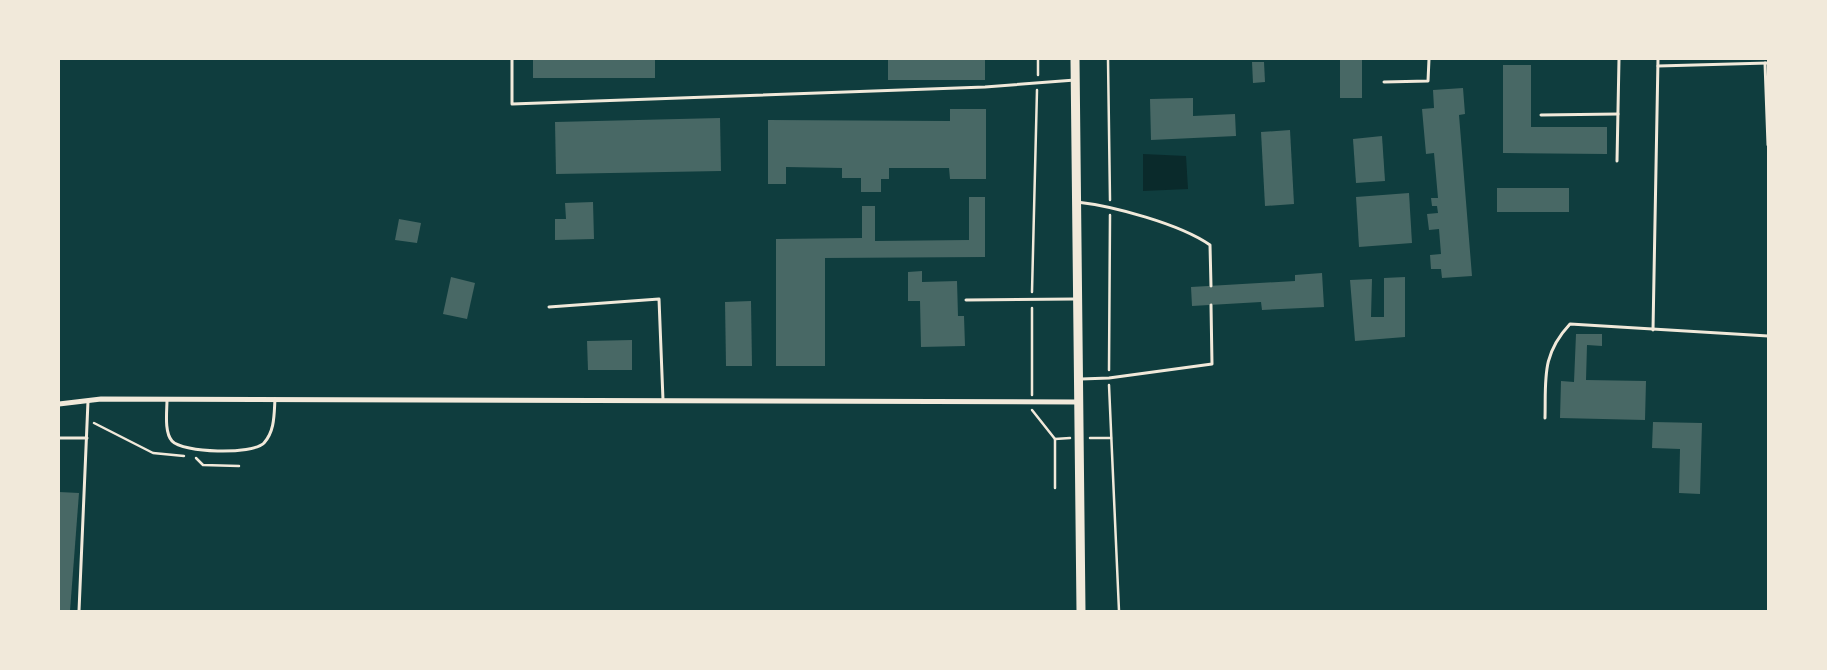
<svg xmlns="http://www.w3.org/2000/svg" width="1827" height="670" viewBox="0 0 1827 670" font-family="Montserrat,sans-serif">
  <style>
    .water { fill: #0a2a2b }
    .building { fill: #486865 }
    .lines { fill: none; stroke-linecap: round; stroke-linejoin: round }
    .path { stroke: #f1e9da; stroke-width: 2.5 }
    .service { stroke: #f1e9da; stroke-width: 3 }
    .minor { stroke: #f1e9da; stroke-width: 5 }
    .primary { stroke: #f1e9da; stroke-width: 9 }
  </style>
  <rect width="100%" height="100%" fill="#0f3d3e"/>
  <polygon class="water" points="1143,154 1186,156 1188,189 1143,191"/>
  <g class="building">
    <rect x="533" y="59" width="122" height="19"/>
    <rect x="888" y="59" width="97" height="21"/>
    <rect x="1340" y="59" width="22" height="39"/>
    <polygon points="1252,62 1264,62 1265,82 1253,83"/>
    <polygon points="1503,65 1531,65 1531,127 1607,127 1607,154 1503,153"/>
    <polygon points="1463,88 1465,114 1459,115 1472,276 1442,278 1441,269 1431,269 1430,255 1441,254 1439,229 1429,230 1427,214 1438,213 1437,206 1432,206 1431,198 1438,198 1434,153 1426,154 1422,109 1434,108 1433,90"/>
    <polygon points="1193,98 1193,116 1235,114 1236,136 1151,140 1150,99"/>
    <polygon points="950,109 986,109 986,179 950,179 949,168 889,168 889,179 881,179 881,192 861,192 861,178 842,178 842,168 786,167 786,184 768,184 768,120 950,121"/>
    <polygon points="720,118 721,171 556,174 555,122"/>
    <polygon points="1290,130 1294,204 1265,206 1261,132"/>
    <polygon points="1382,136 1385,181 1356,183 1353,139"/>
    <rect x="1497" y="188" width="72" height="24"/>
    <polygon points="1409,193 1412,243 1359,247 1356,197"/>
    <polygon points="969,197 985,197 985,257 825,258 825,366 776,366 776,239 862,238 862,206 875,206 875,241 969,240"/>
    <polygon points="593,202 594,239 555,240 555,219 566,219 565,203"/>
    <polygon points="399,219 421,223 417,243 395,240"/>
    <polygon points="922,271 922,282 957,281 958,316 964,316 965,346 921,347 920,301 908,301 908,272"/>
    <polygon points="1322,273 1324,307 1262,310 1261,302 1192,306 1191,287 1295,281 1295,275"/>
    <polygon points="451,277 475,283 467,319 443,314"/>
    <polygon points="1405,277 1405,337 1355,341 1350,280 1372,279 1371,317 1384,317 1384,278"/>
    <polygon points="751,301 752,366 726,366 725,302"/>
    <polygon points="1576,334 1602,334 1602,346 1587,345 1586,380 1646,381 1645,420 1560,418 1561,381 1574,382"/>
    <polygon points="632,340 632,370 588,370 587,341"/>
    <polygon points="1653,422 1702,423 1700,494 1679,493 1680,449 1652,448"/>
    <polygon points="59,492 79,493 70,611 59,611"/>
  </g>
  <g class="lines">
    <g class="path">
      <polyline points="1038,59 1038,75"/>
      <polyline points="1108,59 1110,200"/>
      <polyline points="1032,292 1037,90"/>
      <polyline points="1109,370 1110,215"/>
      <polyline points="1109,385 1119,611"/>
      <polyline points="1032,395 1032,308"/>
      <polyline points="1032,410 1055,439 1070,438"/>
      <polyline points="94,423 153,453 184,456"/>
      <polyline points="1090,438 1111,438"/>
      <polyline points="196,458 203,465 239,466"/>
      <polyline points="1055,488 1055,439"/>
    </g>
    <g class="service">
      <polyline points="512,59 512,104 985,87 1075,80"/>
      <polyline points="1765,63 1768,145"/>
      <polyline points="1658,66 1768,63"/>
      <polyline points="1384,82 1428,81 1429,59"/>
      <polyline points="1541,115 1618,114"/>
      <polyline points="1617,161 1619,59"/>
      <path d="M1077,202C1113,206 1180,224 1210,245L1211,286"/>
      <polyline points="966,300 1075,299"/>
      <polyline points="549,307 659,299 663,400"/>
      <polyline points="1653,330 1658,59"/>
      <polyline points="1081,379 1109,378 1212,364 1211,305"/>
      <path d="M167,400C167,411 164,432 172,441C183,453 252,455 264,443C275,431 274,414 275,399"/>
      <path d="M1545,418C1546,379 1541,355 1570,324L1768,336"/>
      <polyline points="59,438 87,438"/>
      <polyline points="79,611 88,401"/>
    </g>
    <polyline class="minor" points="59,404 101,399 1077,402"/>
    <polyline class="primary" points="1075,59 1081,611"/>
  </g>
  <rect width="1827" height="670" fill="none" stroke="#f1e9da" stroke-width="120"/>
</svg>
